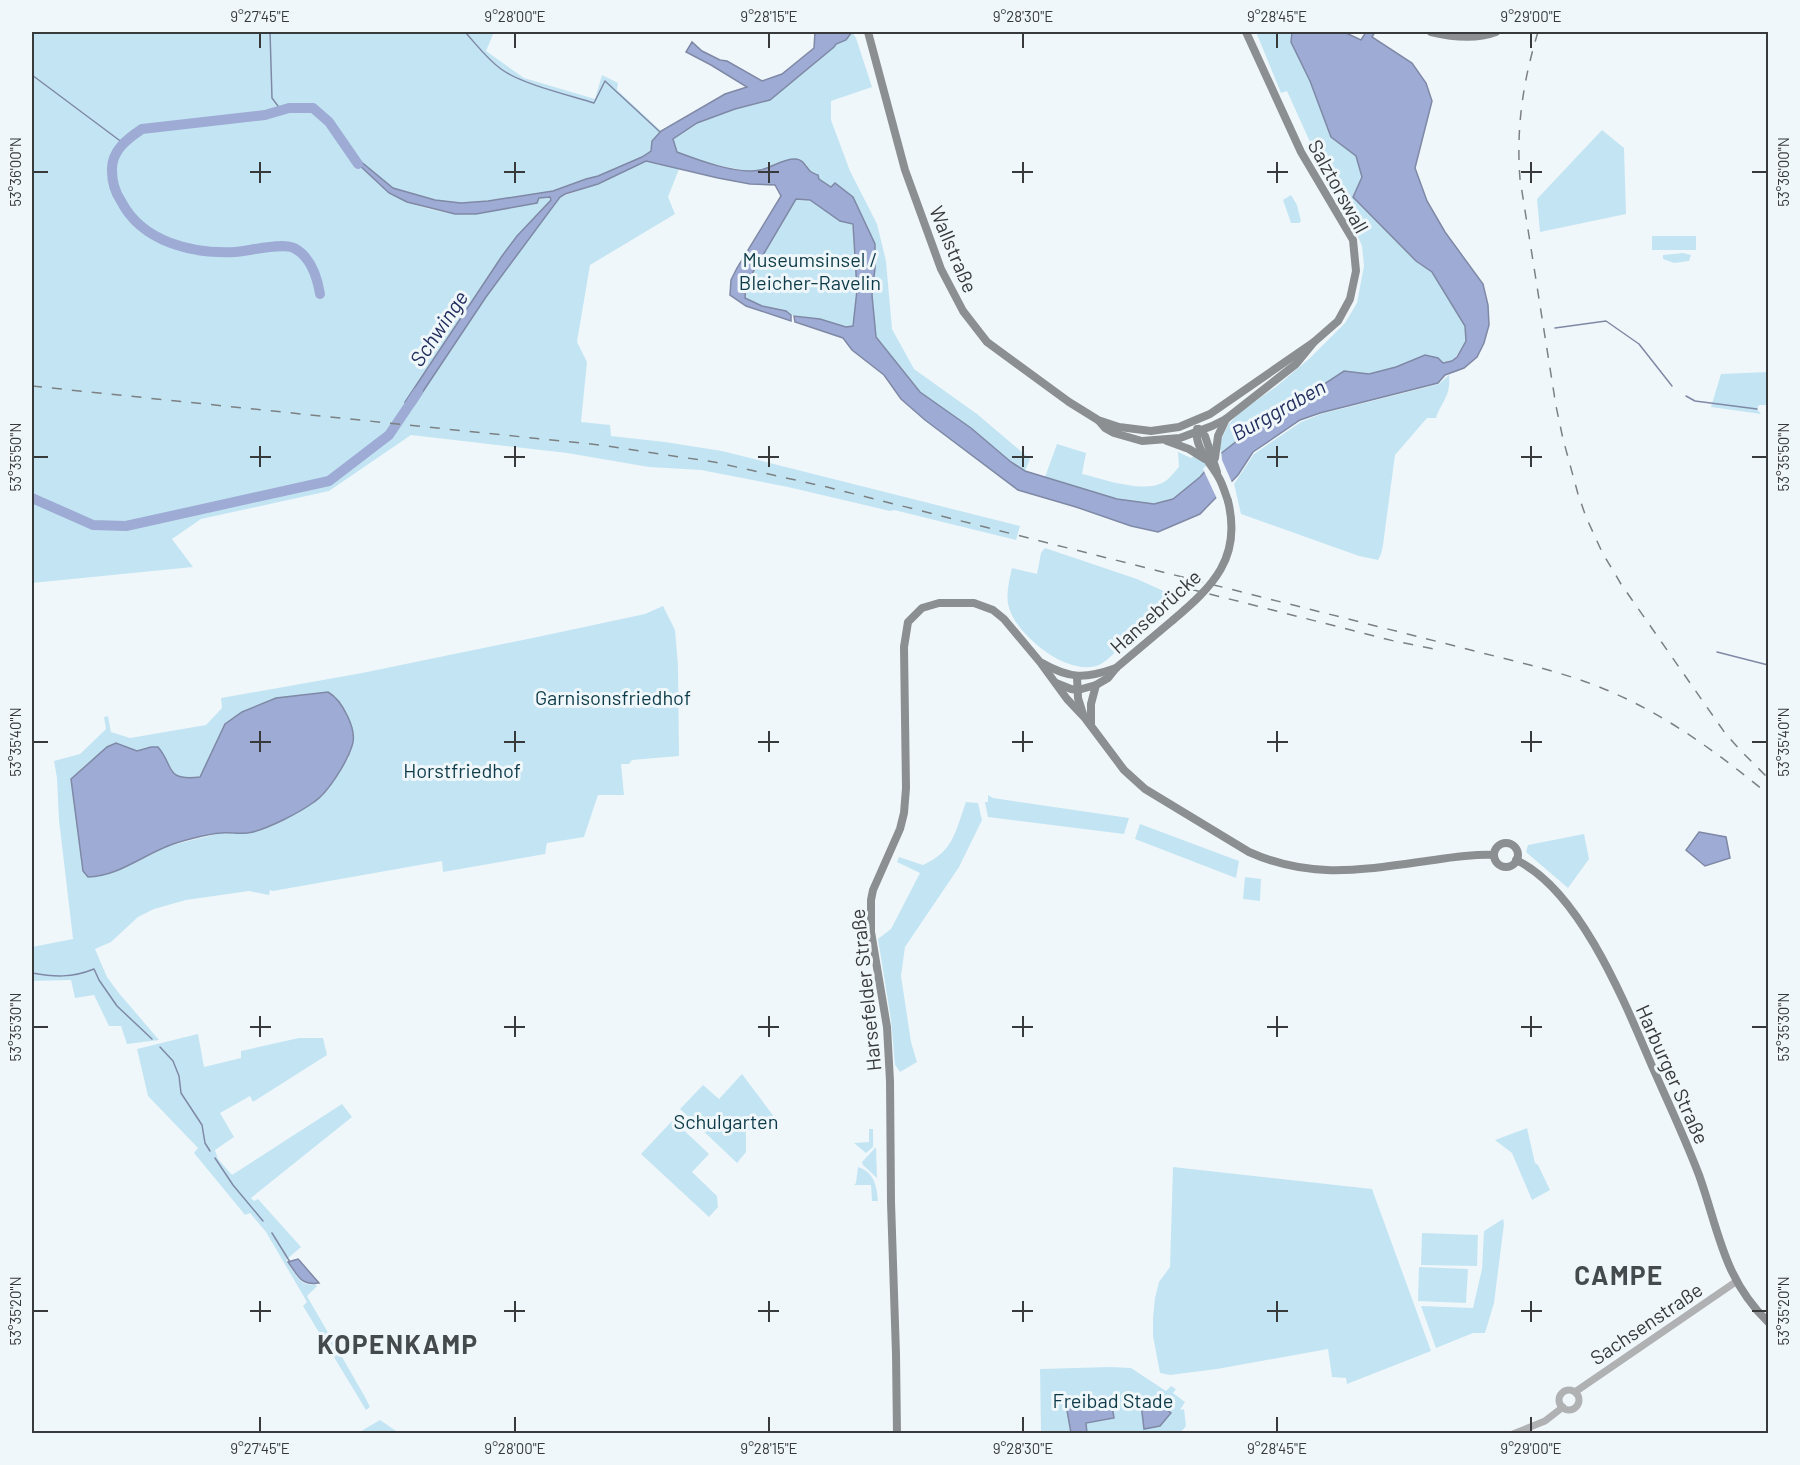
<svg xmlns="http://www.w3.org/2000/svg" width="1800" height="1465" viewBox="0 0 1800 1465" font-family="Barlow,sans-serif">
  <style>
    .green { fill: #c3e5f3; fill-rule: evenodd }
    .water { fill: #9eabd4; stroke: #7f89a6; stroke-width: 1.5 }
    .pier { fill: #f0f7fa }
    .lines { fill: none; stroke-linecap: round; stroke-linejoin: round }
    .stream { stroke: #7f89a6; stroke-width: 1.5 }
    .river { stroke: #9eabd4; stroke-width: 10 }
    .tertiary { stroke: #afb1b3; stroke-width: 7 }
    .secondary { stroke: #8c8f92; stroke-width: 8 }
    .rail { stroke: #7c8082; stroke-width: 1.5; stroke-dasharray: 10 10; stroke-linecap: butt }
    .secondary-bridge { stroke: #8c8f92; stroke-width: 8 }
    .ticks { fill: none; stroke: #37393b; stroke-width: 2 }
    .labels { text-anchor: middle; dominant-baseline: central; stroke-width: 6; stroke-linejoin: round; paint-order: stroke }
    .street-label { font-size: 20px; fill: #37393b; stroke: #f0f7fa }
    .park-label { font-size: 20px; fill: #0d3b4a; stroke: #f0f7fa }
    .water-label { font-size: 21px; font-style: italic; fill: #232e61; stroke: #f0f7fa }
    .district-label { font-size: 26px; font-weight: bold; letter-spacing: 1.5px; fill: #454a4d; stroke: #f0f7fa }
    .neatline { fill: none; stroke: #37393b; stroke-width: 2 }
    .ticks-label { font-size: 15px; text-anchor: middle; fill: #37393b }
  </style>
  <rect width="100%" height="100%" fill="#f0f7fa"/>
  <g class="green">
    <path d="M32,32H494L486,51L524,78L595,99L602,75L618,83L617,90L661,131L652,141L651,151L642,157L598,176L586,179L553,191L488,201L461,203L435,200L393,188L359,160L337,132C363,172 385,199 434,210C447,213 460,215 475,214C499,212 522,201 546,197H550L551,200L517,236L502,256L405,401L414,405L486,297L560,197L598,184L646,161L679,169L668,197L675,214L590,265L577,342L587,362L581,422L610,425L611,436L665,442L722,451L1020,526L1016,540L894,510L890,511L788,487L701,470L649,467L567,453L411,435L329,491L201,519L172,539L193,567L32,583Z"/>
    <polygon points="852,32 856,38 872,87 831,101 831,120 850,171 877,224 886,261 892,329 914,369 977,414 1030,459 1025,471 1011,462 971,428 920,392 876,337 872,295 875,268 875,244 853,197 834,183 832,187 819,179 818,175 810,171 806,164 749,171 710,164 677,152 673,139 697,123 735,109 770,100 834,47 836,44 846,40"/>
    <path d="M1256,32H1292L1291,42L1310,81L1331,137L1356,156L1362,176L1353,197L1416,261L1432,272L1465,326L1466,341L1453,361L1396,367L1369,374L1344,371L1271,419L1251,430L1219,455L1200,477L1173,499L1154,504L1117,499L1045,477L1057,444L1086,453L1082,474C1103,479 1142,493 1162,483C1169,480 1174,472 1179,467L1178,452L1191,458L1222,438L1228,425L1240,412L1277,386L1310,358L1345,323L1357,303L1364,266L1362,246L1345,207L1344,199L1310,142L1287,91L1281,93Z"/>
    <polygon points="1602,130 1624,148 1626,214 1540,232 1537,199"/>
    <polygon points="1291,195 1297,205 1301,221 1299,223 1291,223 1283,200"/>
    <polygon points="796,199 810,200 840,221 853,224 857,290 853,327 846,327 820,319 791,315 786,311 762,306 745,298 746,284"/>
    <rect x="1652" y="236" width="44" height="14"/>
    <polygon points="1683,253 1691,255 1689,261 1674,263 1663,259 1663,255"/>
    <polygon points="1768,372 1768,405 1759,405 1757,409 1761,414 1711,407 1721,374"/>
    <path d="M1449,375C1451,397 1442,400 1436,418H1427L1395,455L1383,545L1381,554L1378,560L1359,556L1241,514L1234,484L1254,454L1301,422L1321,414L1439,384Z"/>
    <path d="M1045,548L1137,579L1179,598C1160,614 1141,630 1122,646C1116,651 1108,660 1101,664C1071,679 1022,639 1011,613C1004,599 1009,582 1012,568L1037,574L1041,553Z"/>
    <path d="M663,606L675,630L678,665L679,756L632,760L629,764H621L624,795H598L584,837L547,843L545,854L443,872L442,861L273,891L270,890L269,895L249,891L186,900L154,909L138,917L111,942L95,949L107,977L118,992L159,1040L127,1044L121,1026H109L94,995L75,998L71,980L32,981V947L73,939L59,820L57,778L54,761L80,754L106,729L104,717L108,716L111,732L130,738L206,725L222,708L221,698L362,673L542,636L645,614ZM328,692L335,696L349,757L335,777L316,801L240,834L221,833L168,846L146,857L93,759L107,747L116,743L137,751L151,747L164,754C171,776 177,780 200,777L209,759L276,698Z"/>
    <polygon points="988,795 993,798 1129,818 1124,834 988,817 985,802 988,802"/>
    <path d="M966,802L978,803L982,820L959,867L905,947L901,976L911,1042L917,1062L900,1072L895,1065L891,1020L878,939L891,929L920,873L897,862L899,857L923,865C954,851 955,832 966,802Z"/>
    <polygon points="1140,824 1239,861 1236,878 1135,839"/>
    <polygon points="1584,834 1589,859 1568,888 1526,852 1528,845"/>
    <polygon points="1245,877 1261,879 1260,901 1243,899"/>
    <path d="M198,1034L204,1067L241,1058V1051L299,1038H323L327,1055L253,1102L250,1096L220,1113L234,1137L215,1150L218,1159L232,1175L342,1104L352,1117L251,1198L254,1201L258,1199L301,1247L286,1260C294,1271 300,1288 315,1284L317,1286L307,1296L365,1397L370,1407L366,1410L303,1306L307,1302L266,1232L250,1213L245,1215L241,1210L194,1153L198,1148L148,1096L137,1049Z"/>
    <polygon points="742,1074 778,1122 778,1129 746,1130 746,1152 737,1163 680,1109 703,1085 719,1099"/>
    <polygon points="673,1120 709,1154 692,1172 717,1196 718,1207 709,1217 641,1154"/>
    <polygon points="1527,1128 1535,1163 1538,1165 1550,1190 1532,1200 1512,1153 1495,1140"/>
    <polygon points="869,1129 873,1129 873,1147 866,1153 854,1143 869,1142"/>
    <polygon points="876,1147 877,1178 863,1165 862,1162"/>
    <path d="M858,1167C874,1172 877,1186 878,1201H872L871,1185H854L856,1183Z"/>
    <polygon points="1173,1167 1372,1189 1431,1351 1347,1384 1346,1378 1332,1377 1328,1349 1217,1369 1170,1375 1160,1373 1153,1336 1153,1318 1155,1298 1159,1282 1170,1267"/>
    <polygon points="1503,1219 1504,1224 1494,1303 1485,1333 1473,1333 1436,1348 1421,1306 1473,1308 1482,1269 1484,1231"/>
    <polygon points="1422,1233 1478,1235 1477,1266 1421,1265"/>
    <polygon points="1419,1267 1468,1269 1466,1303 1418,1301"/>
    <polygon points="1110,1367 1131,1368 1166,1391 1171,1386 1176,1389 1173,1393 1185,1402 1180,1410 1184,1409 1186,1426 1180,1433 1041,1433 1040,1369"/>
    <polygon points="380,1420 399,1433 358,1433"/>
  </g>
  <g class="water">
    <path d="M815,32H852L846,40L836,44L834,47L770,100L735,109L697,123L673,139L677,152C698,160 738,175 760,170C772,168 783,158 796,159C804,160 805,166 810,171C811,172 817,175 818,175L819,179L831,187L835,183L853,197L875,244V268L872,295L876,337L920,392L971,428L1011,462L1025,471L1117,499L1154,504L1173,499L1200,477L1219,455L1251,430L1271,419L1344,371L1369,374L1396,367L1425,355L1438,358L1443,363L1452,361L1457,357L1466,341L1465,326L1432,272L1416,261L1353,197L1362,177L1356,156L1331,137L1310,81L1291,42L1292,32H1344L1361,40L1366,32H1375L1372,37L1412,63L1426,83L1432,101L1415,168L1427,201L1445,232L1483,284L1488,305L1489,325L1484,343L1477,357L1464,368L1445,375L1438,383L1320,413L1300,420L1253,452L1238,475L1200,514L1158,532L1131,526L1076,507L1018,490L925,420L901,399L884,375L852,350L843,338L795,322L794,316L820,319L846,327L853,326L857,290L853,224L840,221L810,200L796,199L746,284L745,298L762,306L786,311L791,315V321L746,306L730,295L731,280L737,268L781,196L775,185L750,184L718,178L646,161L598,184L565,194L560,197L486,297L414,405L411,402H405L502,256L517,236L551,200L550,197L539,198L537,203L476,214H455L407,202L389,193L356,162L329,122L359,160L393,188L435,200L461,203L488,201L553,191L586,179L598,176L642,157L651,151L652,141L661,131L725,94L747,87L711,65L686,52L692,42L702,51L720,60L727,61L762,81L782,74L814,48Z"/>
    <path d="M328,692C342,700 358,730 352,746C347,762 328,793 314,802C299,813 271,827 253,832C242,835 231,832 221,833C208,834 180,841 168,846C140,857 118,876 88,877L83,871L71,779L107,747L116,743L137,751L151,747H158C175,767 164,781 200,777L225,724L242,712L276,698Z"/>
    <polygon points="1699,832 1726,837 1730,858 1705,866 1686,850"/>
    <path d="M298,1259L299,1260L319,1283C300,1286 298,1275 288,1262Z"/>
    <polygon points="1111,1399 1114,1418 1086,1423 1087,1433 1071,1433 1066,1405"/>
    <polygon points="1156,1402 1171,1413 1160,1426 1144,1429 1141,1404"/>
  </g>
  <polygon class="pier" points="1221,450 1222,460 1233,485 1218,501 1203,469"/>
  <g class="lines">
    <g class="stream">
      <polyline points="270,32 272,98 281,110"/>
      <path d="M465,32C476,44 487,59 501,69C521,84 569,95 594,103L605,81L660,132"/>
      <polyline points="32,75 123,143"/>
      <polyline points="1555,328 1606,321 1639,344 1672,386"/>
      <polyline points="1686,396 1695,401 1757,409"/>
      <polyline points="1717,652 1768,665"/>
      <path d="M32,973C54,977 72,978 94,969L99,980L117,1006L152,1039"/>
      <polyline points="160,1047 173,1061 179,1076 181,1093 202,1125 205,1143 210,1151"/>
      <polyline points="215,1158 233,1185 263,1221"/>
      <polyline points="272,1233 290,1262"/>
    </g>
    <g class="river">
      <path d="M320,294C317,276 311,257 294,248C282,242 250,251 235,252C192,254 142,242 121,201C115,192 112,183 112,171C111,151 127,139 142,129L265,115L289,108H313L329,122L358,164"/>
      <polyline points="32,498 93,525 126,526 329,481 389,435 418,392"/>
    </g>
    <g class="tertiary">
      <circle cx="1569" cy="1400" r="10"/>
      <polyline points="1575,1392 1737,1281"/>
      <polyline points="1513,1434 1545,1421 1563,1407"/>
    </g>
    <g class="secondary">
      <polyline points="868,32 905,170 941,269 963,311 987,342 1069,402 1098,420 1119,427 1151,431 1179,427 1210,414 1314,342"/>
      <path d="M1431,32C1452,37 1475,40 1496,32"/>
      <polyline points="1099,421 1105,428 1114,433 1142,441 1180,438 1212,426 1226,419 1296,364 1314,342 1338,321 1350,299 1356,271 1353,240 1301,152 1246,32"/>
      <path d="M1197,429C1194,448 1211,463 1219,478C1223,485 1225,493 1228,501"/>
      <polyline points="1199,429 1205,436 1217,472"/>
      <polyline points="1167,441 1189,449 1205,459"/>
      <polyline points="1215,458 1218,436 1226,419"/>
      <path d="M1042,663C1070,679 1085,679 1116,668"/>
      <polyline points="1077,677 1078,698 1083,714"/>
      <polyline points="1056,683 1071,689 1078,690 1096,685 1108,678 1116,668 1173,620"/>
      <polyline points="1091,725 1091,704 1096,685"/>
      <circle cx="1506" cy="855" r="12"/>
      <path d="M1516,860C1580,890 1625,1003 1652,1066C1668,1102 1685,1138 1699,1175C1719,1231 1723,1278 1768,1322"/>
      <path d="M897,1434L896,1354L891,1202L890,1081L887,1027L871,932V900L873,890L900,829L904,813L906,788L904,647L908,622L922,608L939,603H974L993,610L1004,619L1040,662L1067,699L1085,718L1124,770L1145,789L1249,852C1314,881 1366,869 1434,860C1454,857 1474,854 1494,855"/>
    </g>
    <g class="rail">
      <path d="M1538,32C1523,81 1516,128 1520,179L1556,406L1563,439L1578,494L1586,517L1602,552L1621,584L1725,733L1742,752L1768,778"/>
      <path d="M32,386L600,445L714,462L827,487L1530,665C1556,672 1584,680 1609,691C1668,716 1719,754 1768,794"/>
      <polyline points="1190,589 1394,641 1434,649"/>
    </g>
    <path class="secondary-bridge" d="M1173,620C1213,586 1242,558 1228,501"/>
  </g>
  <path class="ticks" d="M260,33V48M515,33V48M769,33V48M1023,33V48M1277,33V48M1531,33V48M260,162V183M515,162V183M769,162V183M1023,162V183M1277,162V183M1531,162V183M33,172H48M250,172H271M504,172H525M758,172H779M1012,172H1033M1267,172H1288M1521,172H1542M1752,172H1767M260,446V467M515,446V467M769,446V467M1023,446V467M1277,446V467M1531,446V467M33,457H48M250,457H271M504,457H525M758,457H779M1012,457H1033M1267,457H1288M1521,457H1542M1752,457H1767M260,731V752M515,731V752M769,731V752M1023,731V752M1277,731V752M1531,731V752M33,742H48M250,742H271M504,742H525M758,742H779M1012,742H1033M1267,742H1288M1521,742H1542M1752,742H1767M260,1016V1037M515,1016V1037M769,1016V1037M1023,1016V1037M1277,1016V1037M1531,1016V1037M33,1027H48M250,1027H271M504,1027H525M758,1027H779M1012,1027H1033M1267,1027H1288M1521,1027H1542M1752,1027H1767M260,1301V1322M515,1301V1322M769,1301V1322M1023,1301V1322M1277,1301V1322M1531,1301V1322M33,1311H48M250,1311H271M504,1311H525M758,1311H779M1012,1311H1033M1267,1311H1288M1521,1311H1542M1752,1311H1767M260,1417V1432M515,1417V1432M769,1417V1432M1023,1417V1432M1277,1417V1432M1531,1417V1432"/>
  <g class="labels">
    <g class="street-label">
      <text transform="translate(1339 186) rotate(61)">Salztorswall</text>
      <text transform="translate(954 249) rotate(67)">Wallstraße</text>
      <text transform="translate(1155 611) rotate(-42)">Hansebrücke</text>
      <text transform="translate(865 990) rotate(-96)">Harsefelder Straße</text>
      <text transform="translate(1673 1074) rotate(66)">Harburger Straße</text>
      <text transform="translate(1646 1323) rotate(-34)">Sachsenstraße</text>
    </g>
    <g class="park-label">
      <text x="810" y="259">Museumsinsel /<tspan x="810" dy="23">Bleicher-Ravelin</tspan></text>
      <text x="613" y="697">Garnisonsfriedhof</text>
      <text x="462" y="770">Horstfriedhof</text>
      <text x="726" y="1121">Schulgarten</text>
      <text x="1113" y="1400">Freibad Stade</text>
    </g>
    <g class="water-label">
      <text transform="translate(438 328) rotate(-56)">Schwinge</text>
      <text transform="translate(1278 409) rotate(-29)">Burggraben</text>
    </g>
    <g class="district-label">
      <text x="1619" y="1274">CAMPE</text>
      <text x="398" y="1343">KOPENKAMP</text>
    </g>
  </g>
  <rect width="1800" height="1465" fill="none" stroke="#f0f7fa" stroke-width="66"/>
  <rect x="33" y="33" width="1734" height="1399" class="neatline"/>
  <g class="ticks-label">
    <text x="260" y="22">9°27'45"E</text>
    <text x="515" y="22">9°28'00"E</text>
    <text x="769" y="22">9°28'15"E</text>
    <text x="1023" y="22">9°28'30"E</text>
    <text x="1277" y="22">9°28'45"E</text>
    <text x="1531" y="22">9°29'00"E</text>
    <text transform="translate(16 172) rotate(-90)" y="5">53°36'00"N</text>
    <text transform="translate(1784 172) rotate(-90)" y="5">53°36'00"N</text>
    <text transform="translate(16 457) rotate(-90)" y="5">53°35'50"N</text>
    <text transform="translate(1784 457) rotate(-90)" y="5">53°35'50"N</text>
    <text transform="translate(16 742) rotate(-90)" y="5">53°35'40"N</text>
    <text transform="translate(1784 742) rotate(-90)" y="5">53°35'40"N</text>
    <text transform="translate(16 1027) rotate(-90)" y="5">53°35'30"N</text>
    <text transform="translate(1784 1027) rotate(-90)" y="5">53°35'30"N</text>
    <text transform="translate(16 1311) rotate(-90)" y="5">53°35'20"N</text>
    <text transform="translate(1784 1311) rotate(-90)" y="5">53°35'20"N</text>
    <text x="260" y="1454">9°27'45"E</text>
    <text x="515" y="1454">9°28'00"E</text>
    <text x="769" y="1454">9°28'15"E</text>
    <text x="1023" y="1454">9°28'30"E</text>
    <text x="1277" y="1454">9°28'45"E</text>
    <text x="1531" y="1454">9°29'00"E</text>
  </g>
</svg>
